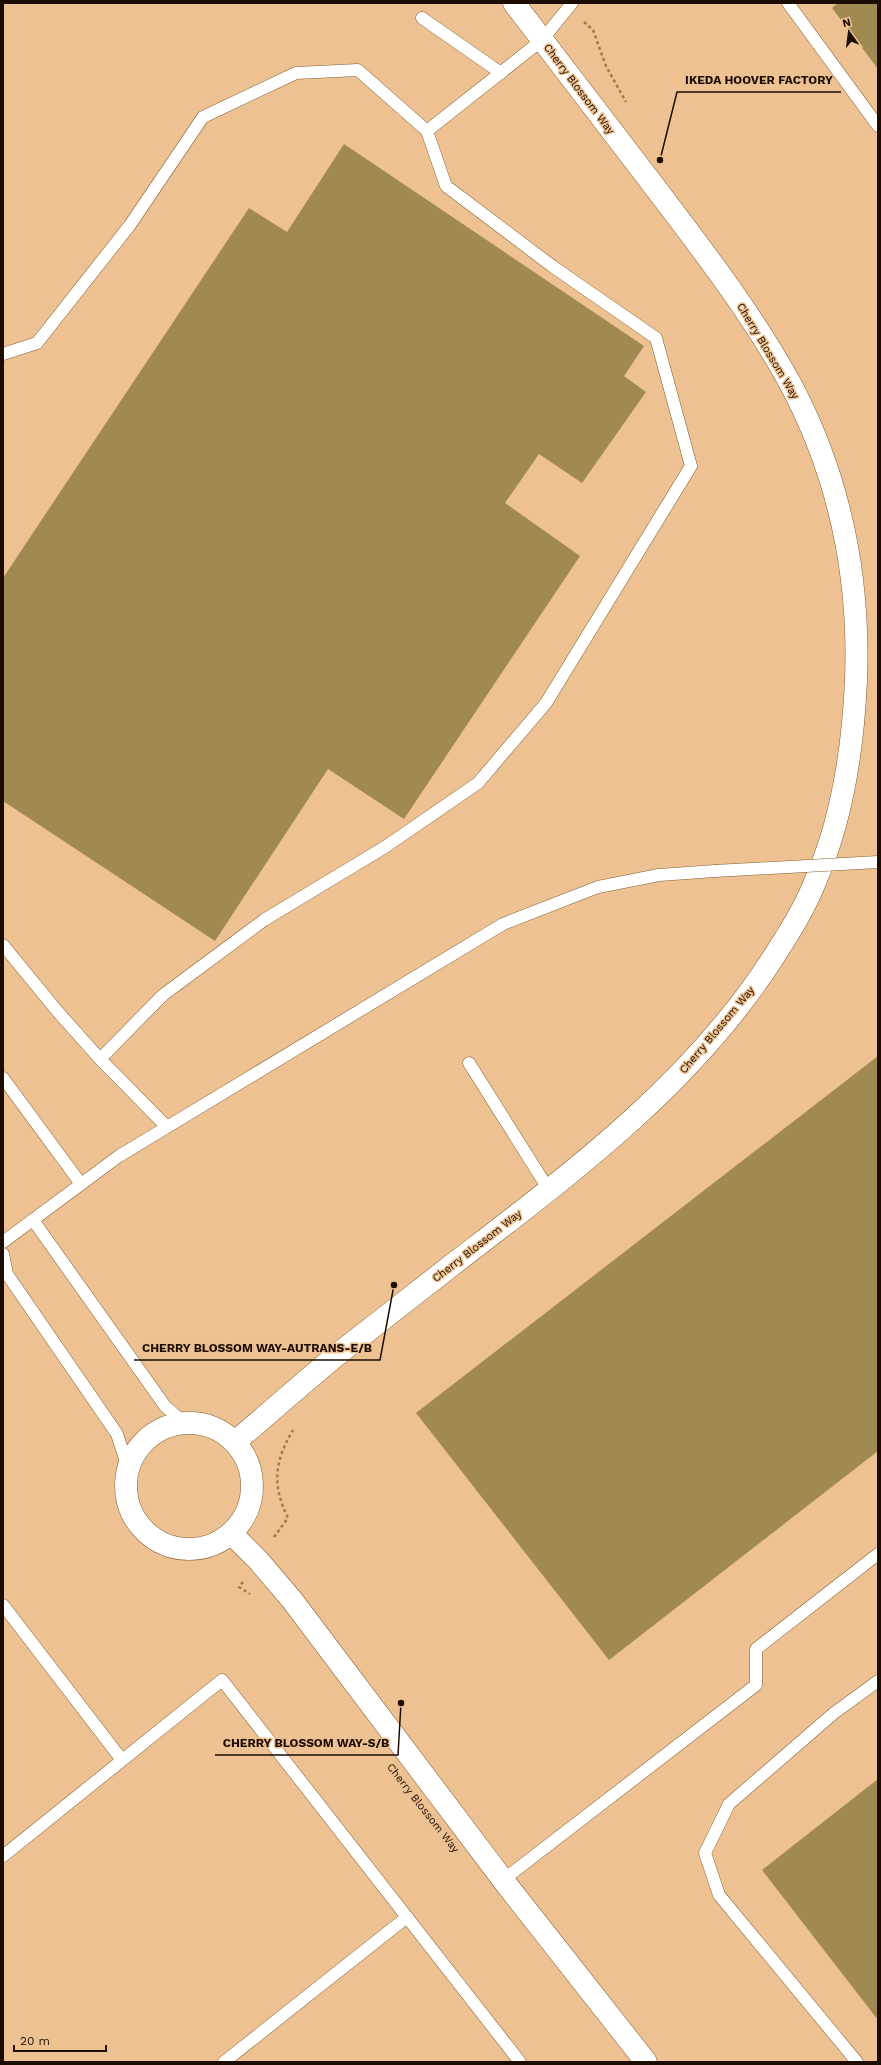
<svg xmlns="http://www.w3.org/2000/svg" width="881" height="2065" viewBox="0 0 881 2065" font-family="'Work Sans',sans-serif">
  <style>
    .building { fill: #a08a51 }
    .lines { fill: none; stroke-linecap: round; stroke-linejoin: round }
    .lane-casing { stroke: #855e31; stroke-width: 13 }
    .street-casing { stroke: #855e31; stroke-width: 23 }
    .path { stroke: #9b7a58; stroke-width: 2.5; stroke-dasharray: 3 3; stroke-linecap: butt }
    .lane { stroke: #fff; stroke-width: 12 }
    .street { stroke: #fff; stroke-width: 22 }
    .lane-bridge-casing { stroke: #855e31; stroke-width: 13; stroke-linecap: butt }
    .lane-bridge { stroke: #fff; stroke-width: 12 }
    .labels { text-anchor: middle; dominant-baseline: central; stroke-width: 3; stroke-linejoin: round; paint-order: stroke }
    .street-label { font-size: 11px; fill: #1c0d00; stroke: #edc191 }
    .leader { fill: none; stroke: #1c0d00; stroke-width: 1.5 }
    .callout-dot { fill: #1c0d00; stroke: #edc191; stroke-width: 1.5 }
    .callout-label { font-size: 12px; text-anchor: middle; font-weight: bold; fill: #1c0d00; stroke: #edc191; stroke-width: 3; stroke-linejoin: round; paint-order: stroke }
  </style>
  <rect width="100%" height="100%" fill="#edc191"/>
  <g class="building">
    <polygon points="838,3 878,3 878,69 832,8"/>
    <polygon points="344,144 644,346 624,376 646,392 582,483 539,454 505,503 580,556 404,819 328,769 215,941 3,801 3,578 249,208 287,232"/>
    <polygon points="878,1056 878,1451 609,1660 416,1413"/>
    <polygon points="878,1779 878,2020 762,1870"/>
  </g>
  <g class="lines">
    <defs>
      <g id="lane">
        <polyline points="788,3 878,126"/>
        <polyline points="422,18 501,73"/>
        <polyline points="427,131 542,40 572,3"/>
        <polyline points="3,354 37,343 130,225 203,117 296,73 358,70 427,131 446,186 552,266 656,338 691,466 546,703 478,783 385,847 264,920 163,995 100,1059 167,1127"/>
        <polyline points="3,945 58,1012 100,1059"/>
        <polyline points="469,1063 549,1190"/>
        <polyline points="3,1078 81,1184"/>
        <polyline points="33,1220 165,1406 184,1423"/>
        <polyline points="3,1242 119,1156 503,924 598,887 659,875 715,871"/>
        <polyline points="3,1254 7,1274 117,1434 128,1468"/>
        <polyline points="3,1605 122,1760"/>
        <polyline points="3,1856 222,1680 520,2062"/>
        <polyline points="503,1880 756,1685 756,1649 878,1554"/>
        <polyline points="224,2062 407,1917"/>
        <polyline points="857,2062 719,1895 705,1853 729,1804 834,1713 878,1681"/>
      </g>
      <g id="street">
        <circle cx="189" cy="1486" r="63"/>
        <path d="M235,1442C269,1413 303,1383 338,1354C376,1324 414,1295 452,1265C569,1175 689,1087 771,961C787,936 804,910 815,882C843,818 853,749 856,680C860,576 839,475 790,383C752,314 704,252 657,190C609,128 562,65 514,3"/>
        <polyline points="232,1534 258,1560 292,1600 503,1880 646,2062"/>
      </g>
    </defs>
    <use href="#lane" class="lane-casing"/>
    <use href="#street" class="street-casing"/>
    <g class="path">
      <polyline points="584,22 593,30 606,66 626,102"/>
      <path d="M274,1537L288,1518C272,1485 274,1462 293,1430"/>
      <polyline points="243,1582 239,1587 250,1594"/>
    </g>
    <use href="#lane" class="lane"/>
    <use href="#street" class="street"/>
    <defs>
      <polyline id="lane-bridge" points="715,871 878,862"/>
    </defs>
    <use href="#lane-bridge" class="lane-bridge-casing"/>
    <use href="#lane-bridge" class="lane-bridge"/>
  </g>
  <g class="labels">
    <g class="street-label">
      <text transform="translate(579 89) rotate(53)">Cherry Blossom Way</text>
      <text transform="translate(768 351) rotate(59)">Cherry Blossom Way</text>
      <text transform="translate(717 1030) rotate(-50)">Cherry Blossom Way</text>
      <text transform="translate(477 1246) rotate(-38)">Cherry Blossom Way</text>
      <text transform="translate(423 1808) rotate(52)">Cherry Blossom Way</text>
    </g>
  </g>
  <path class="leader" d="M660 160L677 92H841M394 1285L380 1360H134M401 1703L398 1755H215"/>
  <g class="callout-dot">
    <circle cx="660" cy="160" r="4"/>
    <circle cx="394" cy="1285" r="4"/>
    <circle cx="401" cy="1703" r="4"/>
  </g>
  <g class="callout-label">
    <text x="759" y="84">IKEDA HOOVER FACTORY</text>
    <text x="257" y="1352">CHERRY BLOSSOM WAY-AUTRANS-E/B</text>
    <text x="306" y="1747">CHERRY BLOSSOM WAY-S/B</text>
  </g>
  <rect width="881" height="2065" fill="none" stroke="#1c0d00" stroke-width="8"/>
  <g transform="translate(849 32) rotate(346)" stroke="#edc191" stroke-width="3" paint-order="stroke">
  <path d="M0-3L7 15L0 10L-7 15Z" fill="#1c0d00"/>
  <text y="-6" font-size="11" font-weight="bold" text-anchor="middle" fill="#1c0d00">N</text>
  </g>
  <path d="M14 2045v6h92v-6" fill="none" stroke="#1c0d00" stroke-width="2"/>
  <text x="20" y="2045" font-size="12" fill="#1c0d00" stroke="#edc191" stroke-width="3" paint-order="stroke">20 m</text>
</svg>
